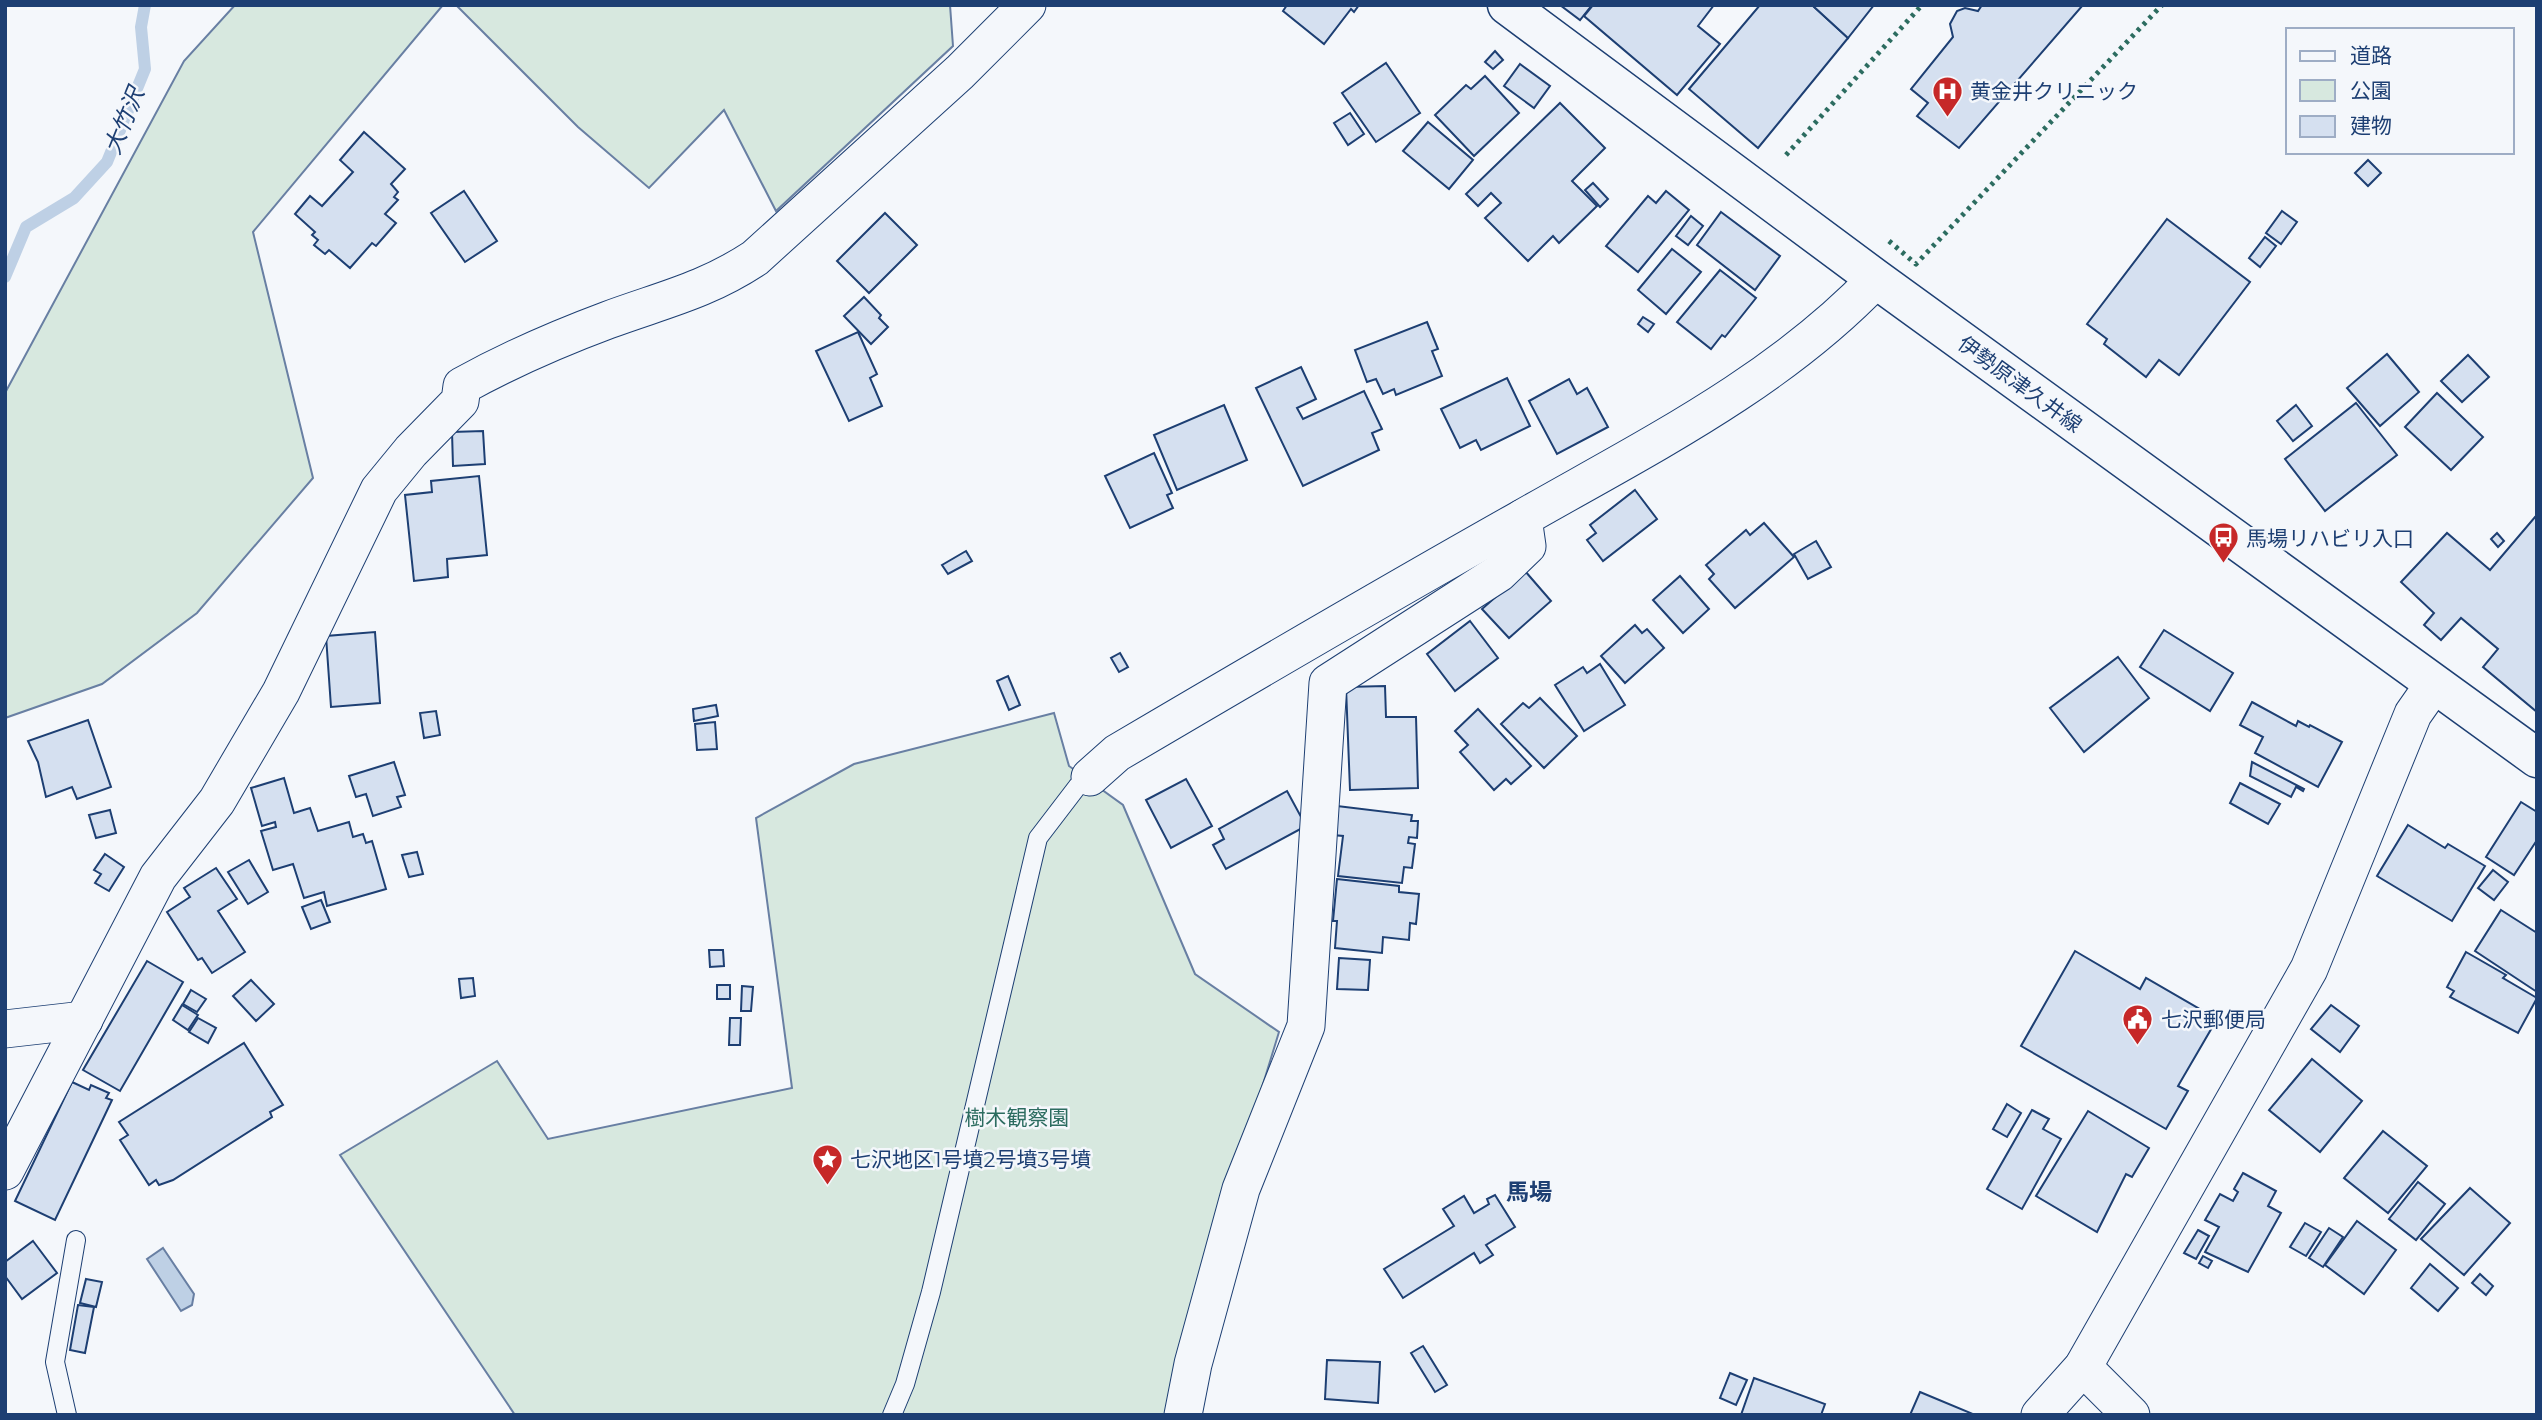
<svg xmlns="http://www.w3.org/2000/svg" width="2542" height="1420" viewBox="0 0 2542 1420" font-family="Montserrat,'Noto Sans JP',sans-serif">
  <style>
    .green { fill: #d7e8df; stroke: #687fa3; stroke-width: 2 }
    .water { fill: #bed0e5; stroke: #687fa3; stroke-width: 2 }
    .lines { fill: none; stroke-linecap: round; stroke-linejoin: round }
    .stream { stroke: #bed0e5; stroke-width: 12 }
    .building { fill: #d5e0f0; stroke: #1d3f73; stroke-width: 2 }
    .lane-casing { stroke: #1d3f73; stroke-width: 20 }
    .street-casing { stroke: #1d3f73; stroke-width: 39 }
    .primary-casing { stroke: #1d3f73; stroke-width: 41 }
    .lane { stroke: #f4f7fb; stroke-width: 18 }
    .street { stroke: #f4f7fb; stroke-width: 37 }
    .primary { stroke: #f4f7fb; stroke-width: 38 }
    .hedge { stroke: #2c6c60; stroke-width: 5; stroke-dasharray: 3.5 5; stroke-linecap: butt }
    .labels { text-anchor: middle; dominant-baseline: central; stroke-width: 5; stroke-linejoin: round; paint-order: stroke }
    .poi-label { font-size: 21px; fill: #1d3f73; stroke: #f4f7fb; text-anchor: start }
    .street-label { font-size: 21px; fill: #1d3f73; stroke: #f4f7fb }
    .park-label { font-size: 21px; fill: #2c6c60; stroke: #f4f7fb }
    .water-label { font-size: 23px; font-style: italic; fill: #1d3f73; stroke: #f4f7fb }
    .neighbourhood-label { font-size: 23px; font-weight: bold; fill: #1d3f73; stroke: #f4f7fb }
  </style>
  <rect width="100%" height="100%" fill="#f4f7fb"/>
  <g class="green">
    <polygon points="235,5 443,5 253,232 313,478 197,613 102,684 5,718 5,393 184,61"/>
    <polygon points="456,5 950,5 953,46 776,211 724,110 649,188 578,127"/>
    <polygon points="1054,713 1069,766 1123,805 1195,974 1279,1032 1175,1371 1166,1415 515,1415 340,1155 497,1061 548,1139 792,1088 756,818 854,764"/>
  </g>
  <polygon class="water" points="163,1248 194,1294 192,1305 181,1311 147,1259"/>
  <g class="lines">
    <polyline class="stream" points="5,277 26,227 74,198 107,162 145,69 141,27 145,5"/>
  </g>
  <g class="building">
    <polygon points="1287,5 1359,5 1354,12 1351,9 1324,44 1283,11"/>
    <polygon points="1560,5 1592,5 1580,20"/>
    <polygon points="1593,5 1714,5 1698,26 1720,44 1677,95 1584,16"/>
    <polygon points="1760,5 1812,5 1848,38 1758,148 1689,89"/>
    <polygon points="1812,5 1874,5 1848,38"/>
    <polygon points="1982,5 2083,5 1959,148 1917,116 1928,103 1911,89 1953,37 1950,24 1957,11 1965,8 1978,11"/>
    <polygon points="1495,51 1503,60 1493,69 1485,62"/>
    <polygon points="1386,63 1420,113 1376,142 1342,93"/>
    <polygon points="1520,64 1550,86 1534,108 1504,86"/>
    <polygon points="1485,76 1519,113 1474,156 1435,115 1466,85 1471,89"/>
    <polygon points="1560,103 1605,148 1572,181 1597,206 1559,243 1553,236 1528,261 1485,218 1501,203 1491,193 1478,206 1466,194"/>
    <polygon points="1350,113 1364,134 1348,145 1334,123"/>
    <polygon points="1428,122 1473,160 1449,189 1403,151"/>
    <polygon points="364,132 405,169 391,184 398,192 394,197 398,200 385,214 396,223 376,246 372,243 350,268 329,250 325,254 314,245 318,240 312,235 315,232 295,214 310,196 322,206 353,172 340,160"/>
    <polygon points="2368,160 2381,173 2368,186 2355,173"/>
    <polygon points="1593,183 1608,199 1600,207 1585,190"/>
    <polygon points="464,191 497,241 465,262 431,213"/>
    <polygon points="1666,191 1689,210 1638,272 1606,246 1648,196 1656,203"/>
    <polygon points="2282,211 2297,222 2281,244 2266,233"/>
    <polygon points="1721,212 1780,256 1755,290 1697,245"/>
    <polygon points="885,213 917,245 869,293 837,261"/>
    <polygon points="1691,216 1703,226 1688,245 1676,236"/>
    <polygon points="2167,219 2250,282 2179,375 2159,360 2146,377 2104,344 2107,339 2087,324"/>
    <polygon points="2265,237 2276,246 2260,267 2249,258"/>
    <polygon points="1672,249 1701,272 1666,314 1638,290"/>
    <polygon points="1720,270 1756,298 1725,337 1722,335 1711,349 1677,322"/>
    <polygon points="864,297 881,315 879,318 888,327 871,344 844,316"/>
    <polygon points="1643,317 1654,324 1648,332 1638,324"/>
    <polygon points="1427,322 1438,349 1432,351 1442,376 1396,395 1394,389 1383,394 1376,379 1367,382 1355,350"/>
    <polygon points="858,332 877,374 870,378 882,406 849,421 816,351"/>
    <polygon points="2387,354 2419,392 2380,426 2347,388"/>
    <polygon points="2468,355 2489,377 2462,402 2441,381"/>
    <polygon points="1301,367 1316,399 1297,408 1303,419 1364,391 1382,429 1372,433 1379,450 1303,486 1256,388"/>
    <polygon points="1507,378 1530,426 1481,450 1476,440 1460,448 1441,409"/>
    <polygon points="1569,379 1577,394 1587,388 1608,427 1557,454 1529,401"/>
    <polygon points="2437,393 2483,437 2451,470 2405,427"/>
    <polygon points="2356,403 2397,455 2325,511 2285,459"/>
    <polygon points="1224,405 1247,460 1177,490 1154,435"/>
    <polygon points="2296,405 2312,426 2293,441 2277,421"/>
    <polygon points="483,431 485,464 453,466 452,432"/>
    <polygon points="1154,453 1172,493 1167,495 1173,508 1130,528 1105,476"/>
    <polygon points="479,476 487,555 447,559 448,577 414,581 405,495 432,492 431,481"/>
    <polygon points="1635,490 1657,519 1603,561 1587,540 1596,533 1590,525"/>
    <polygon points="2535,517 2537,518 2537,712 2483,667 2498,649 2461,618 2441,640 2424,625 2434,613 2401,582 2447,533 2490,570"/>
    <polygon points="1764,523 1794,557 1735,608 1709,579 1714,574 1706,565 1746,530 1750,535"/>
    <polygon points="2497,533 2504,541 2498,547 2491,539"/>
    <polygon points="1816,541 1831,567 1808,579 1794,554"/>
    <polygon points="966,551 972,561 948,574 942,565"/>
    <polygon points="1525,571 1551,601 1509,638 1482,609"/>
    <polygon points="1680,576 1709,609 1683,633 1653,600"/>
    <polygon points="1470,621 1498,658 1455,691 1427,654"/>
    <polygon points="1635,625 1642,633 1647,629 1664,648 1625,683 1601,656"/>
    <polygon points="2164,630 2233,673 2210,711 2140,667"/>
    <polygon points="375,632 380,703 331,707 326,636"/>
    <polygon points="1120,653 1128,667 1119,672 1111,658"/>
    <polygon points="2118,657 2149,698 2084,752 2050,708"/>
    <polygon points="1600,664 1625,705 1584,731 1555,685 1583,667 1587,673"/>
    <polygon points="1008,676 1020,705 1009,710 997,681"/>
    <polygon points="1385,686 1386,717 1416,717 1418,788 1350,790 1346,687"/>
    <polygon points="1540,698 1577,736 1544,768 1501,724 1523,703 1529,708"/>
    <polygon points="2252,702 2296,726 2298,721 2309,727 2310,725 2342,742 2318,787 2255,753 2263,737 2240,725"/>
    <polygon points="716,705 718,716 694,721 693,709"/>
    <polygon points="1478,709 1531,766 1511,784 1506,779 1494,790 1460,752 1468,745 1455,731"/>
    <polygon points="436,711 440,735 424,738 420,713"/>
    <polygon points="88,720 111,787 77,799 72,787 46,797 38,762 28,741"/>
    <polygon points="715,722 717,749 697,750 695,724"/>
    <polygon points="394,762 405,795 397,797 401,807 373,816 366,794 356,797 349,776"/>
    <polygon points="2252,762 2304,789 2303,791 2296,787 2291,797 2250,776"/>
    <polygon points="284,778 294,813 310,808 318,831 349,822 353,837 363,834 366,843 372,841 386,889 327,906 324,892 304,898 293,864 273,870 261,831 276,827 275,822 262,826 251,788"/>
    <polygon points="1186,779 1212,826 1171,848 1146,800"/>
    <polygon points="2240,783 2280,804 2268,824 2230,803"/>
    <polygon points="1287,791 1306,826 1226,869 1213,845 1224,839 1219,829"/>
    <polygon points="2521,802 2537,812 2537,840 2514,875 2486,857"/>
    <polygon points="1337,806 1412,815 1411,821 1418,821 1417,838 1409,837 1408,843 1415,844 1412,868 1404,867 1402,883 1338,876 1343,836 1333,835"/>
    <polygon points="110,810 116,833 96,838 89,815"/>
    <polygon points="2408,825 2445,848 2448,844 2485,866 2452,921 2377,876"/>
    <polygon points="417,852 423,874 409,877 402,855"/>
    <polygon points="105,854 124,867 109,891 95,883 101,874 94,870"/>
    <polygon points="249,860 268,892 248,904 228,872"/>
    <polygon points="216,868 237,899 218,911 245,952 212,973 202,958 198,960 167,912 190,897 184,888"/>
    <polygon points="2493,870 2508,882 2494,900 2478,888"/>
    <polygon points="1337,879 1399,886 1399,892 1419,894 1416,924 1410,923 1409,940 1383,937 1382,953 1335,948 1337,921 1333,921"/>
    <polygon points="321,900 330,922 311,929 302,907"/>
    <polygon points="2501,910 2537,933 2537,992 2475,951"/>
    <polygon points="709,950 723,950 724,966 710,967"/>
    <polygon points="2075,951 2140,989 2146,978 2217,1019 2178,1086 2188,1091 2166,1129 2021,1046"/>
    <polygon points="2466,952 2506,975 2503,978 2537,998 2518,1033 2450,997 2454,991 2447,987"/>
    <polygon points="1339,958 1370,960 1368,990 1337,989"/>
    <polygon points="147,961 183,982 120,1091 83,1070"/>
    <polygon points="473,978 475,996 461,998 459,979"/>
    <polygon points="251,980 274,1004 256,1021 233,996"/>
    <rect x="717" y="985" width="13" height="14"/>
    <polygon points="742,986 753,987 751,1011 741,1011"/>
    <polygon points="191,990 206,999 197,1012 183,1004"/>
    <polygon points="182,1005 198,1015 188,1030 173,1020"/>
    <polygon points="2331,1005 2359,1026 2340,1052 2311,1029"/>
    <polygon points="198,1018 216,1028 208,1043 189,1032"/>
    <polygon points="730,1018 741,1018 740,1045 729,1045"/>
    <polygon points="244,1043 283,1105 270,1112 272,1117 173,1180 159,1185 156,1180 149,1185 120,1140 128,1135 119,1122"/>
    <polygon points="2312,1059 2362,1101 2320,1152 2269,1110"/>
    <polygon points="72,1082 89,1090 91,1085 109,1093 106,1098 112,1100 55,1220 15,1201"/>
    <polygon points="2007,1104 2021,1113 2007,1137 1993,1129"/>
    <polygon points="2032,1110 2049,1119 2043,1129 2061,1139 2022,1209 1987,1189"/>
    <polygon points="2088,1111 2149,1148 2132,1177 2126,1174 2097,1232 2036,1196"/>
    <polygon points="2383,1131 2427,1166 2388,1213 2344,1178"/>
    <polygon points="2243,1173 2276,1191 2268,1206 2281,1213 2248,1272 2205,1252 2219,1227 2205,1220 2220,1194 2233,1201 2238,1192 2234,1189"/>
    <polygon points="2418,1182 2445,1204 2416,1240 2389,1219"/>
    <polygon points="2470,1188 2510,1223 2464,1275 2421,1239"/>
    <polygon points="1495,1195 1515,1227 1486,1245 1493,1255 1480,1263 1474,1253 1403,1298 1384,1269 1454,1226 1443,1209 1464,1196 1474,1213 1489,1204 1487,1199"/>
    <polygon points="2357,1221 2396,1250 2364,1294 2325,1265"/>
    <polygon points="2305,1223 2321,1232 2306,1256 2290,1247"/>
    <polygon points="2329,1228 2343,1237 2323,1267 2309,1258"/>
    <polygon points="2198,1230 2209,1236 2196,1259 2184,1253"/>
    <polygon points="33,1241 57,1273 22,1299 5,1276 5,1262"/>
    <polygon points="2203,1256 2212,1261 2208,1268 2199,1263"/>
    <polygon points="2430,1264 2458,1288 2438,1311 2411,1288"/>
    <polygon points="2480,1274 2493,1286 2486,1295 2472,1283"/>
    <polygon points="86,1279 102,1282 96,1307 80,1303"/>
    <polygon points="78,1305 94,1307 85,1353 70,1350"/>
    <polygon points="1423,1346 1447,1385 1435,1392 1411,1353"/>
    <polygon points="1327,1360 1380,1362 1378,1403 1325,1399"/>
    <polygon points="1730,1373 1747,1380 1736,1405 1720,1398"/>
    <polygon points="1754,1378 1825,1404 1821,1415 1741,1415"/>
    <polygon points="1920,1392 1973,1414 1972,1415 1910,1415"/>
  </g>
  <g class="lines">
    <defs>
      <g id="lane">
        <polyline points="67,1415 55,1362 76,1240"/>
        <polyline points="892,1415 905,1384 931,1292 1038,838 1077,787 1090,777"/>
      </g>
      <g id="street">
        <path d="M1090,777L1117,753C1251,674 1386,595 1521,519C1645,448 1777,383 1876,279"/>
        <polyline points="5,1029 84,1020"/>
        <path d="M5,1171L158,877L217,801L281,692L379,490L411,451L460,401L462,386C509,360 557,339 608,320C662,300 705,291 755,258L960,72L1027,5"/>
        <polyline points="2083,1367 2131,1415"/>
        <polyline points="1183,1415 1193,1364 1241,1189 1306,1026 1328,683 1499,573 1527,546 1523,518"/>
        <polyline points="2040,1415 2083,1367 2309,969 2413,714 2434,684"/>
      </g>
      <polyline id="primary" points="1507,5 1876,279 2537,758"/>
    </defs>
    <use href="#lane" class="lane-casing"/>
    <use href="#street" class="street-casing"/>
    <use href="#primary" class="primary-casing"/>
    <use href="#lane" class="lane"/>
    <use href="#street" class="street"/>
    <use href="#primary" class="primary"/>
    <g class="hedge">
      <polyline points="1786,155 1922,5"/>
      <polyline points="1889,241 1916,264 2162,5"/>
    </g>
  </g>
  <defs>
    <symbol id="hospital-pin" viewBox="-11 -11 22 30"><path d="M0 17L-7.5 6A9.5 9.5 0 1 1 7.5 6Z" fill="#c62828" stroke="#f4f7fb"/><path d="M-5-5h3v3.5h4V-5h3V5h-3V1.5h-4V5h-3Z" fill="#fff"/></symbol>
    <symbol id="bus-pin" viewBox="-11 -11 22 30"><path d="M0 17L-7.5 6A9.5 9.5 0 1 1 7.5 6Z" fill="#c62828" stroke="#f4f7fb"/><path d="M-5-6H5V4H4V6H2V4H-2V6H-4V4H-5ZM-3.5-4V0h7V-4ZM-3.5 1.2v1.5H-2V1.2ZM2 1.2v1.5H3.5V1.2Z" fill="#fff"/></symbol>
    <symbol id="civic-pin" viewBox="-11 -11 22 30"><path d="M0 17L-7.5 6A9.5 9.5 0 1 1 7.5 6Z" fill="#c62828" stroke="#f4f7fb"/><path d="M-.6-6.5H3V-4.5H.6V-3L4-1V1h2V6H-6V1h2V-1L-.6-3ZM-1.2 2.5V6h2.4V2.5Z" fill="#fff"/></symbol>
    <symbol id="sight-pin" viewBox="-11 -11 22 30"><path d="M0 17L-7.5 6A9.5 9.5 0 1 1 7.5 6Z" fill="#c62828" stroke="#f4f7fb"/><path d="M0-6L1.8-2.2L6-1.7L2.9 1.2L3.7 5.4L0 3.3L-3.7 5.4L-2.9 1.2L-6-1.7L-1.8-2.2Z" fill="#fff"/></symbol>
  </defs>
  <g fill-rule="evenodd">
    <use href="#hospital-pin" x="1930" y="74" width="35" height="47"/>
    <use href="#bus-pin" x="2206" y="520" width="35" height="47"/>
    <use href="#civic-pin" x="2120" y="1002" width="35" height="47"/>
    <use href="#sight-pin" x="810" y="1142" width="35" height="47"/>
  </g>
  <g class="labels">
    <g class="poi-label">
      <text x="1970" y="91">黄金井クリニック</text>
      <text x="2246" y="538">馬場リハビリ入口</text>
      <text x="2161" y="1019">七沢郵便局</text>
      <text x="850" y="1159">七沢地区1号墳2号墳3号墳</text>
    </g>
    <g class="street-label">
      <text transform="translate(2020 384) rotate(36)">伊勢原津久井線</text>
    </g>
    <g class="park-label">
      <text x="1017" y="1117">樹木観察園</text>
    </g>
    <g class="water-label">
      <text transform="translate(124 121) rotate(-68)">大竹沢</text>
    </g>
    <g class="neighbourhood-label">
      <text x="1529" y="1192">馬場</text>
    </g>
  </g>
  <rect width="2542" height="1420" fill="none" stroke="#1d3f73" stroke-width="14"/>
  <rect x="2286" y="28" width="228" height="126" fill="#f4f7fb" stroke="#9eadc5" stroke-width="2"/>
  <rect x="2300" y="51" width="35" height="10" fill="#f4f7fb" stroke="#9eadc5" stroke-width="2"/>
  <text x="2350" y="63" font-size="21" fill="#1d3f73">道路</text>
  <rect x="2300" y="80" width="35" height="21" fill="#d7e8df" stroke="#9eadc5" stroke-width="2"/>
  <text x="2350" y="98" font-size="21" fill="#1d3f73">公園</text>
  <rect x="2300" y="116" width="35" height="21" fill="#d5e0f0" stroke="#9eadc5" stroke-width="2"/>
  <text x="2350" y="133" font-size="21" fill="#1d3f73">建物</text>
</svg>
